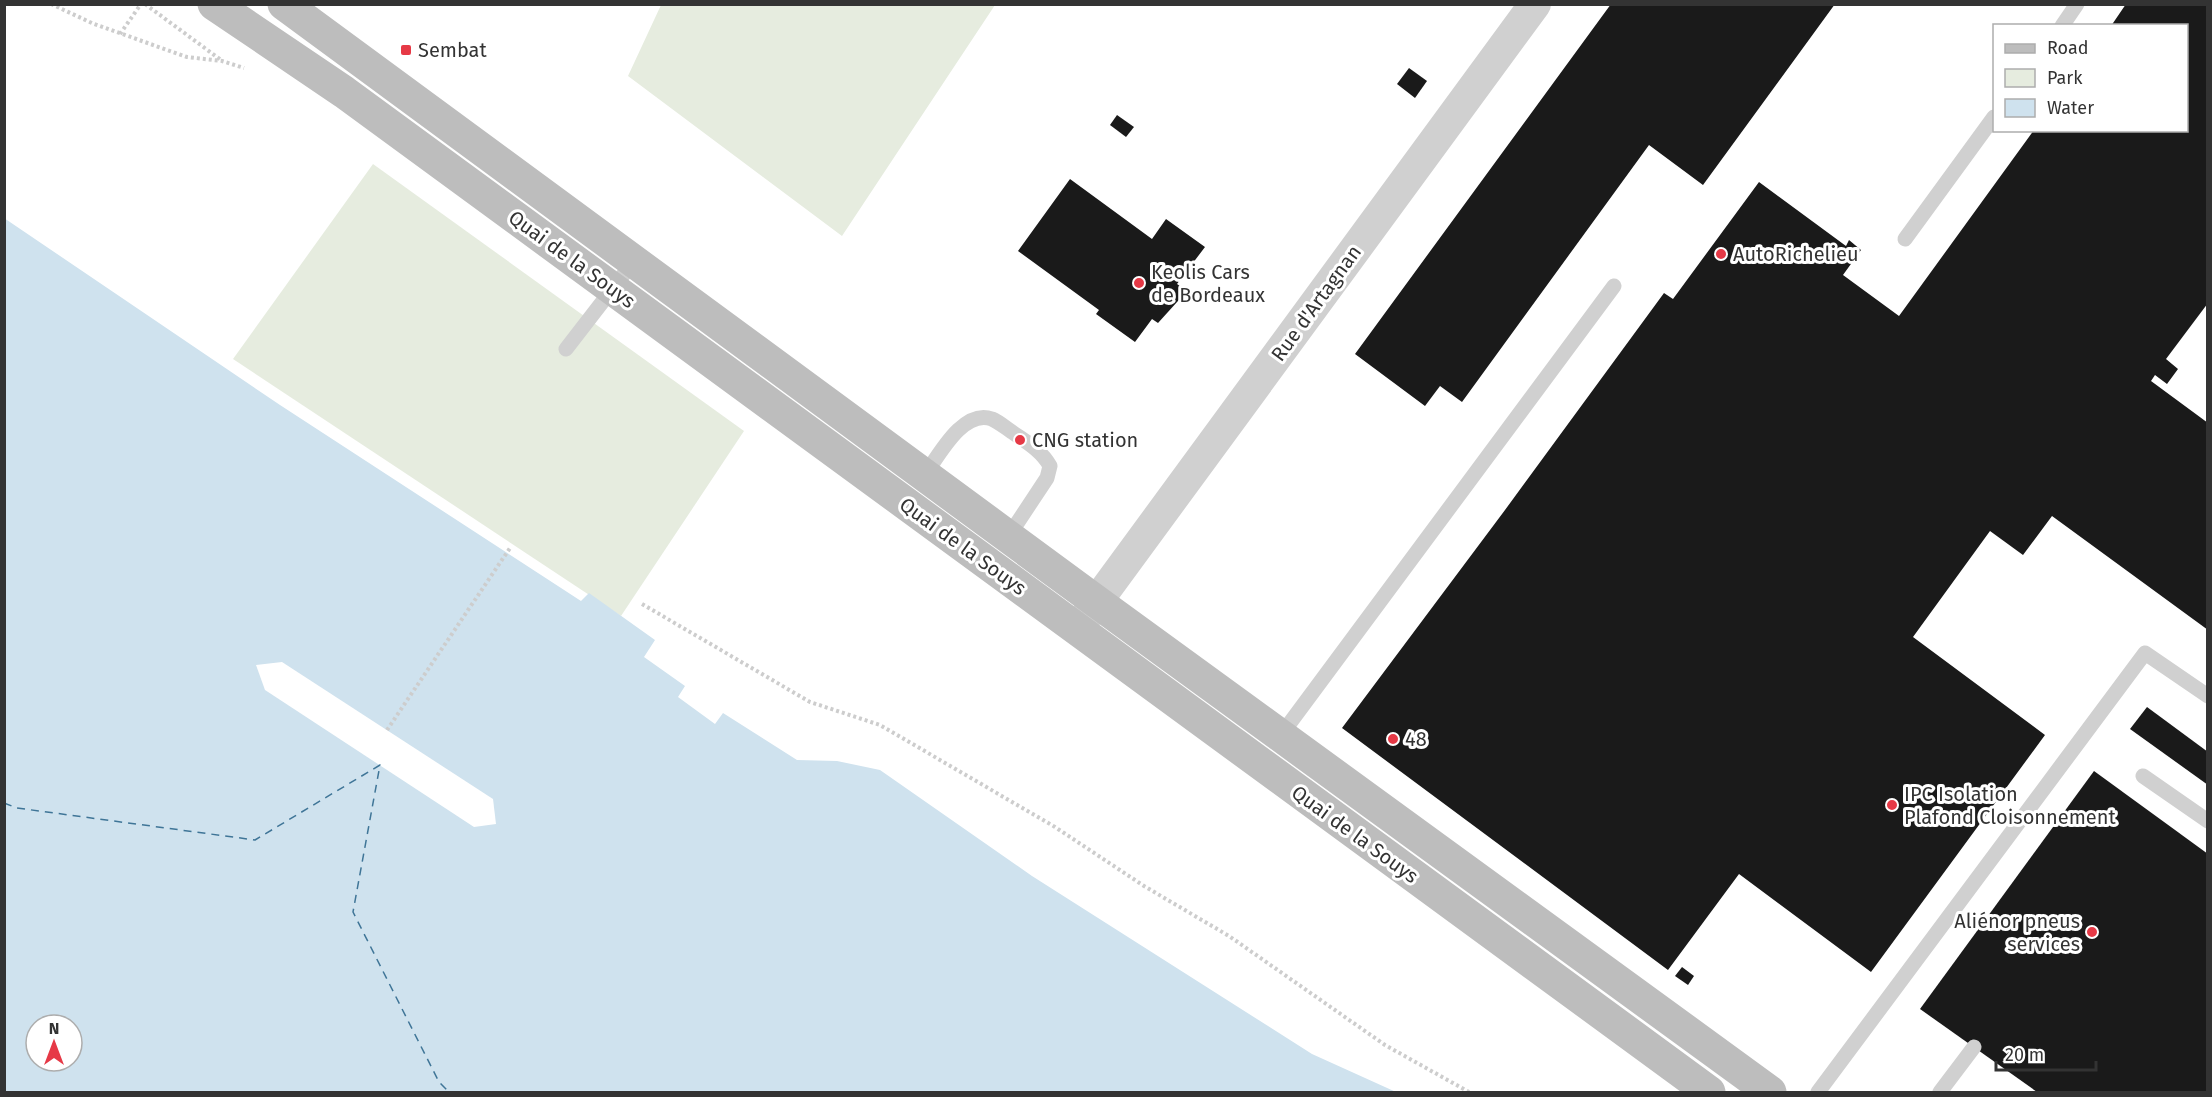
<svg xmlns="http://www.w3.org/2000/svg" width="2212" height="1097" viewBox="0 0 2212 1097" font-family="'Fira Sans',sans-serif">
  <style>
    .green { fill: #e6ecdf }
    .water { fill: #cfe2ee; fill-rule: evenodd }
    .pier { fill: #fff }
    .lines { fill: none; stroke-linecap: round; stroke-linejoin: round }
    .ferry { stroke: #3f7597; stroke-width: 1.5; stroke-dasharray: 8 6; stroke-linecap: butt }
    .building { fill: #1a1a1a }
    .path { stroke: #cdcdcd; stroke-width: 4; stroke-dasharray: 3 3; stroke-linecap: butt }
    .service { stroke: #d0d0d0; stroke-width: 15 }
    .minor { stroke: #d0d0d0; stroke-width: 32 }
    .secondary { stroke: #bdbdbd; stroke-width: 33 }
    .poi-dot { fill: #e63946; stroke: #fff; stroke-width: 2 }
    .labels { text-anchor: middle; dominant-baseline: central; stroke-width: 6; stroke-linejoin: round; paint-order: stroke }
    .poi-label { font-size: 20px; fill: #333; stroke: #fff; text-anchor: start }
    .street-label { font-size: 20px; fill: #333; stroke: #fff }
  </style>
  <rect width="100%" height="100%" fill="#fff"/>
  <g class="green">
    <polygon points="661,5 661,4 995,5 842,236 628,76"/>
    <polygon points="373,164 744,431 621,616 233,359"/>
  </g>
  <path class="water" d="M4,218L280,405L581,601L589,593L655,640L644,657L685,686L678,697L715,724L723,713L797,760L837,761L880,770L1032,876L1312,1054L1396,1092H5ZM36,1025H72V1061H36Z"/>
  <polygon class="pier" points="282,662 493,799 496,824 474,827 265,690 256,665"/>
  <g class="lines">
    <polyline class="ferry" points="4,803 17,808 255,840 380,765 353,912 439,1082 449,1092"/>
  </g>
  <g class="building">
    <polygon points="1611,4 1835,4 1703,185 1649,145 1462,402 1440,386 1425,406 1355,354"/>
    <polygon points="2126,4 2208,4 2208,303 2166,359 2178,369 2167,384 2155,375 2151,381 2208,423 2208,630 2052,516 2023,555 1990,531 1913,637 2045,735 1871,972 1739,874 1668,970 1342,728 1505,510 1664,293 1673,299 1759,182 1846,246 1849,240 1861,250 1843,275 1899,316 2034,130 2186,130 2186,26 2111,26"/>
    <polygon points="1409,68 1427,81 1415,98 1397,84"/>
    <polygon points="1117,115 1134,127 1126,137 1110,125"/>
    <polygon points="1070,179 1152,239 1166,219 1205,247 1177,284 1187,291 1158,323 1152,319 1135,342 1096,314 1099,310 1018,251"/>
    <polygon points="2147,707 2208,752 2208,785 2130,729"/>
    <polygon points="2094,771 2208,854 2208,1092 2037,1092 1920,1009"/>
    <polygon points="1682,967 1694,976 1688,985 1675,976"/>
  </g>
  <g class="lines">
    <g class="path">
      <polyline points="51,4 94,24 187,57 222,61 244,68"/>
      <polyline points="145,4 221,60"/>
      <polyline points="120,34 141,4"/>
      <polyline points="642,604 810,702 880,725 1055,827 1144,886 1229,936 1385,1045 1469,1092"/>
      <polyline points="387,730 510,548"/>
    </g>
    <g class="service">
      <polyline points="2062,26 2077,4"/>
      <polyline points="1905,239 1994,117"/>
      <polyline points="566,349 634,261"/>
      <path d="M922,479C937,459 962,408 992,419C999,422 1006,428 1012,432C1026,442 1041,450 1050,466L1047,478L1006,540"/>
      <polyline points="1278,739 1614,286"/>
      <polyline points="2143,776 2208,821"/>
      <polyline points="1818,1092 2145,653 2208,696"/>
      <polyline points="1940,1092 1974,1047"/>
    </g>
    <polyline class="minor" points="1081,623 1535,4"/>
    <g class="secondary">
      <polyline points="214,4 344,92 1709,1092"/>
      <polyline points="284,4 1097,602 1770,1092"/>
    </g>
  </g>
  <g class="poi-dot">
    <rect x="400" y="44" width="12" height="12" rx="3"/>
    <circle cx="1721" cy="254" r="6"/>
    <circle cx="1139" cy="283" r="6"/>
    <circle cx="1020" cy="440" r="6"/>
    <circle cx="1393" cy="739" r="6"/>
    <circle cx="1892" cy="805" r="6"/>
    <circle cx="2092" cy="932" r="6"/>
  </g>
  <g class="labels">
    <g class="poi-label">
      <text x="418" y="50">Sembat</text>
      <text x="1733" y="254">AutoRichelieu</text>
      <text x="1151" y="272">Keolis Cars<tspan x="1151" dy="23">de Bordeaux</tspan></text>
      <text x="1032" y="440">CNG station</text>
      <text x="1405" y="739">48</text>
      <text x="1904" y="794">IPC Isolation<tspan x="1904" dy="23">Plafond Cloisonnement</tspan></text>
      <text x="2080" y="921" text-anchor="end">Aliénor pneus<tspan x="2080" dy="23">services</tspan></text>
    </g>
    <g class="street-label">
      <text transform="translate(572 259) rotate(36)">Quai de la Souys</text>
      <text transform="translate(1316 303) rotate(-54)">Rue d'Artagnan</text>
      <text transform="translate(963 546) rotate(36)">Quai de la Souys</text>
      <text transform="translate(1355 834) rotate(36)">Quai de la Souys</text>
    </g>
  </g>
  <rect width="2212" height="1097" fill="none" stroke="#333333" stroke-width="12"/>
  <rect x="1993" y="24" width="195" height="108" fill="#ffffff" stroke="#adadad" stroke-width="1.5"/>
  <rect x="2005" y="44" width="30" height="9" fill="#bdbdbd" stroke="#adadad" stroke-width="1.5"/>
  <text x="2047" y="54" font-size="18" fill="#333333">Road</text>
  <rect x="2005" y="69" width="30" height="18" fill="#e6ecdf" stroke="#adadad" stroke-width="1.5"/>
  <text x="2047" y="84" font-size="18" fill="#333333">Park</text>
  <rect x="2005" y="99" width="30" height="18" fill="#cfe2ee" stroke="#adadad" stroke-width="1.5"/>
  <text x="2047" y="114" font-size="18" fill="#333333">Water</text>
  <g transform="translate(54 1043)"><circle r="28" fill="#ffffff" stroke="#adadad" stroke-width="1.5"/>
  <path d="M0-4.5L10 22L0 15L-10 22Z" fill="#e63946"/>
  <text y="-9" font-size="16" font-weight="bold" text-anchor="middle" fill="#333333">N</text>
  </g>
  <path d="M1996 1061v9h100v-9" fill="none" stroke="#333333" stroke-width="3"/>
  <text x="2005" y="1061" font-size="18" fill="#333333" stroke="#ffffff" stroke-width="4.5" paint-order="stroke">20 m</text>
</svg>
